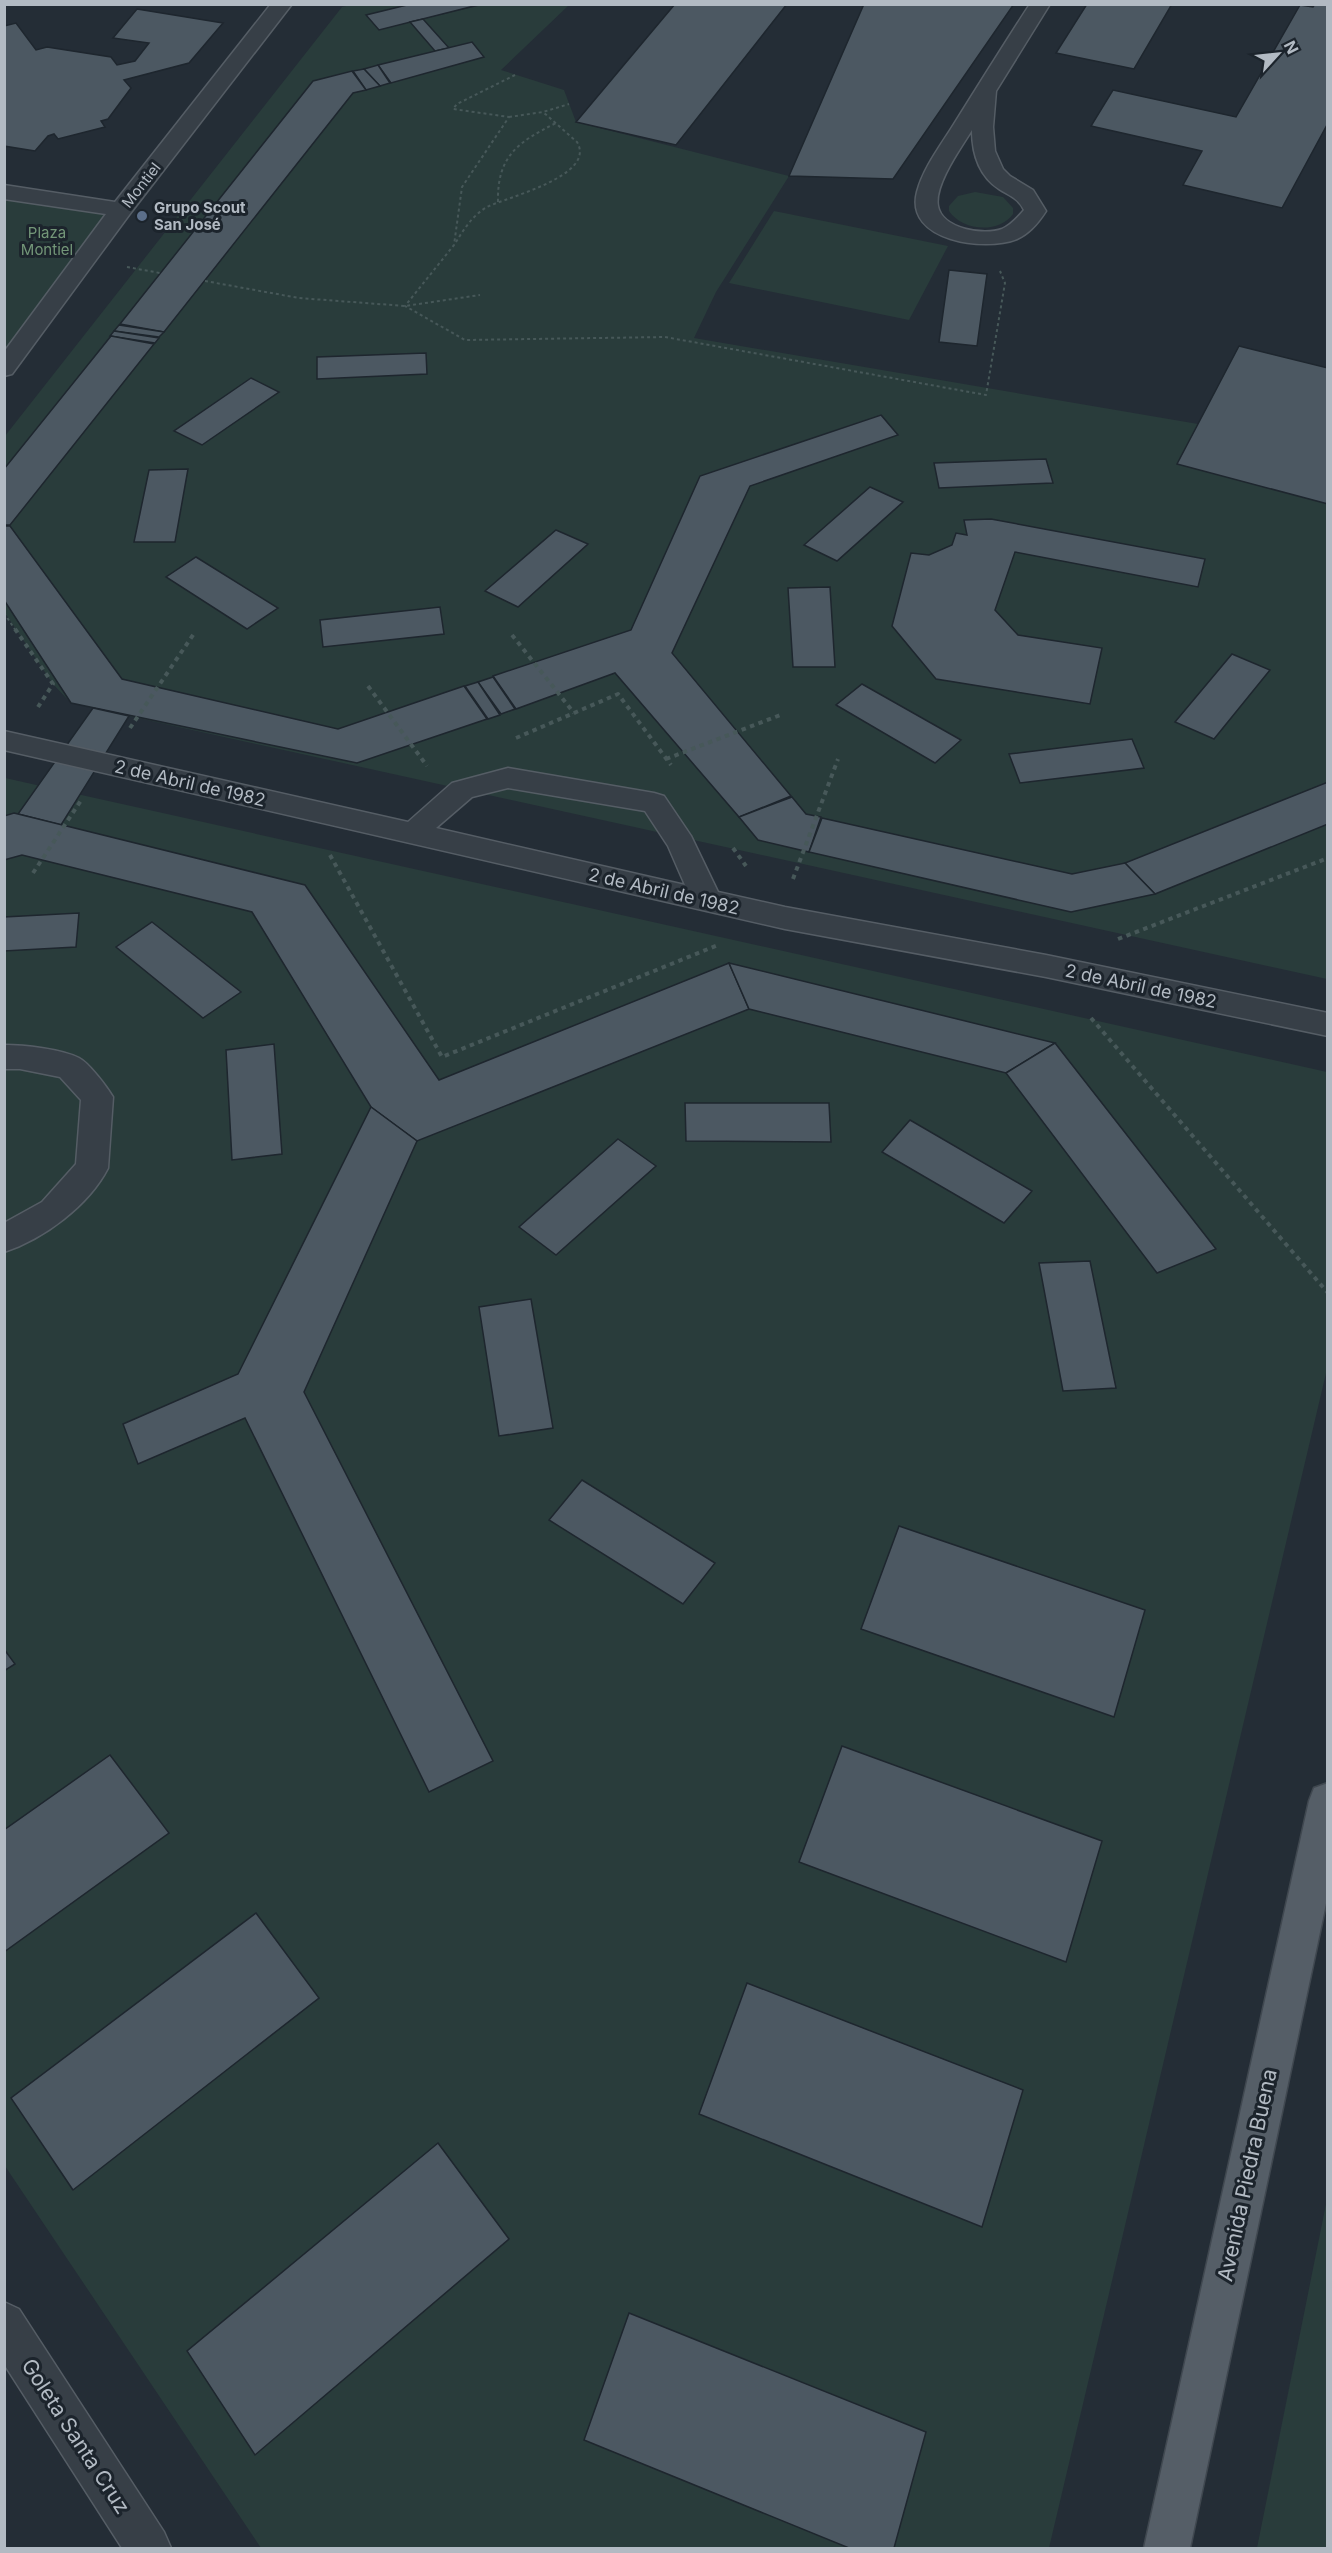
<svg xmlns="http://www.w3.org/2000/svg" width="1332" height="2553" viewBox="0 0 1332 2553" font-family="Inter,sans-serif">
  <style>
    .green { fill: #293c3b; fill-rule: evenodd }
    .building { fill: #4c5862; stroke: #1e262e; stroke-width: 1.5 }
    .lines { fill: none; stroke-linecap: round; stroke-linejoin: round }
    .minor-casing { stroke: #555d65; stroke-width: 3 }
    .major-casing { stroke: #404850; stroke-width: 3 }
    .path-far1 { stroke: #475859; stroke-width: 2; stroke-dasharray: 3 3; stroke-linecap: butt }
    .path { stroke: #475859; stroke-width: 4; stroke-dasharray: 4.5 4.5; stroke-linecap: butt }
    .minor { fill: #373f47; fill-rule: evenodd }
    .major { fill: #555e67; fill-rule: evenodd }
    .service-dot { fill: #5c6f8a; stroke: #1c242c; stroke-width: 2 }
    .labels { text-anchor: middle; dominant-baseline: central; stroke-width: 6; stroke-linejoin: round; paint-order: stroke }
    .far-street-label { font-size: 15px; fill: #b2bac3; stroke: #1c242c }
    .far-poi-label { font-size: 15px; font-weight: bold; fill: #b2bac3; stroke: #1c242c; text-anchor: start }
    .far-park-label { font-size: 15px; fill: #739678; stroke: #1c242c }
    .street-label { font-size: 18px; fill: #b2bac3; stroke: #1c242c }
    .near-street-label { font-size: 21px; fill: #b2bac3; stroke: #1c242c }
  </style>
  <rect width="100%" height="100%" fill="#242d36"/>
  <g class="green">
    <path d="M354,4L411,5L366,15L379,30L410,22L436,51L378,65L391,83L484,57L472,42L449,48L423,19L482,5H569L501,70L564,90L576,122L789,176L716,292L694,338L1198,424L1177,464L1327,504V782L1126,863L1155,894L1327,824V979L129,716L71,703L53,684L5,613L4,600L71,703L357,762L338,729L122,679L10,526H5L11,524L154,344L110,336L5,469V436L342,7ZM352,71L365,90L353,93L164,332L120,324L313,81ZM426,353V374L317,378L318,357ZM251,378L278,392L202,445L174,431ZM882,415L898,435L750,486L672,653L791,797L739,817L615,673L516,709L494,676L631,630L700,476ZM1046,459L1053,483L939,488ZM149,470H188L175,542H134ZM870,487L903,503L838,561L805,545ZM556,530L588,545L518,607L486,591ZM788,588H830L835,667H793ZM440,607L444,634L323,647L320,620ZM1232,654L1270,670L1176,721ZM492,677L515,709V710L501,714L478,682ZM478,682L500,714V715L488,719L466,687ZM862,684L961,740L935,763L836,706ZM1131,739L1144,768L1021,783L1010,754ZM792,797L806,814L821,818L809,851L758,840L739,817ZM822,818L1072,874L1125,863L1155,894L1071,912L810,852Z"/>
    <polygon points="4,192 121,210 4,358"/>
    <path d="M975,192L1003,197L1013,208V214C999,234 962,231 949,211V206L958,196Z"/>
    <polygon points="774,211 948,246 909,320 729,283"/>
    <path d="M5,778L1327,1072V1369L1049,2548H894L925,2432L629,2313L584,2440L849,2548H261L5,2166L4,1952L168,1833L110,1755L5,1830V1671L15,1664L4,1649L5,951L76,947L79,914L5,917V860L22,855L252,912L371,1107L238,1374L123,1425L139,1464L304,1392L417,1141L749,1009L1006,1073L1157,1273L1216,1249L1055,1043L729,963L439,1080L305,885L5,816ZM152,922L240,991L117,947ZM274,1044L282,1154L232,1160L226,1050ZM685,1103H828L830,1142L686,1141ZM910,1121L1031,1190V1191L1004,1223L883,1152ZM618,1140L656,1166L520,1227V1226ZM1090,1261L1116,1388L1064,1391L1040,1263ZM531,1300L553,1428L499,1436L479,1307ZM582,1480L715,1563L683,1604L550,1520ZM900,1527L1145,1610L1114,1717L862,1629ZM842,1746L1102,1841L1066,1961L799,1862ZM256,1914L319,1998L72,2190L11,2098ZM747,1983L1022,2089L982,2227L699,2114ZM438,2143L509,2239L255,2455L187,2351Z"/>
    <polygon points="1327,2199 1327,2548 1257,2548"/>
  </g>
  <g class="building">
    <polygon points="411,4 482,4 379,30 366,15"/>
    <polygon points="675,4 787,4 676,145 576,122"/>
    <polygon points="864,4 1014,4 893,179 789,176"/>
    <polygon points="1087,4 1172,4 1134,69 1056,53"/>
    <polygon points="1315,4 1328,4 1328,123 1282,208 1183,185 1202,151 1091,126 1113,90 1236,117 1300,5 1313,7"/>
    <polygon points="137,9 223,23 189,63 124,80 131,88 108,119 101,121 105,127 58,139 54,134 48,136 35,151 4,146 4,26 16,23 36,50 47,47 111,57 117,65 135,61 149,43 113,38"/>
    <polygon points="423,19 449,48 435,51 410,22"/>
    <polygon points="472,42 484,57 391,83 378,65"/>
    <polygon points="378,65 390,83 380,86 364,69"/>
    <polygon points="364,69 380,86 366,90 353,71"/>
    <polygon points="352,71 366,90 353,93 164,332 120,324 313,81"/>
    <polygon points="949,270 987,274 977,346 939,342"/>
    <polygon points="119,325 164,332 159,337 114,331"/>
    <polygon points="114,331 159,338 155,343 110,336"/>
    <polygon points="111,336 154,344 10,525 4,525 4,469"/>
    <polygon points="1239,346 1328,368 1328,504 1177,464"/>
    <polygon points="426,353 427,374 317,379 317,357"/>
    <polygon points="251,378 279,392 202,445 174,431"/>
    <polygon points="881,415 898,435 750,486 672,653 791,796 739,817 615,673 516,709 493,676 631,630 700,476"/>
    <polygon points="1046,459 1053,483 939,488 934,463"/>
    <polygon points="188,469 175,542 134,542 149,470"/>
    <polygon points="870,487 903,502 837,561 804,545"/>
    <polygon points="991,519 1205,559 1198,587 1015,552 995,610 1018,635 1102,648 1090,704 936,679 892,626 911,553 929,555 952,545 956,533 967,535 964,520"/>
    <polygon points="4,526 10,526 122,679 338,729 464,686 487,719 357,763 71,703 4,600"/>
    <polygon points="556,530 588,544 518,607 485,591"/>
    <polygon points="196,557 278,608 247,629 166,577"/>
    <polygon points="830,587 835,667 793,667 788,588"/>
    <polygon points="440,607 444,634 323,647 320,620"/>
    <polygon points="1232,654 1270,670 1214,739 1175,722"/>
    <polygon points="493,677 515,709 501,714 478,682"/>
    <polygon points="478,682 500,715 488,719 465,686"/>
    <polygon points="862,684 961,740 935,763 836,705"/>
    <polygon points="93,708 129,716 61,825 18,814"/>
    <polygon points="1132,739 1144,768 1020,783 1009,754"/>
    <polygon points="1328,782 1328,824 1155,894 1125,863"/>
    <polygon points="792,797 806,814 821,817 809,852 758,840 739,817"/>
    <polygon points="14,813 305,885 439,1080 729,963 749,1009 417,1141 371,1107 252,912 22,855 4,860 4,816"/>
    <polygon points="822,818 1072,874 1125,863 1155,894 1071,912 809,852"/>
    <polygon points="79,913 76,947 4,951 4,917"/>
    <polygon points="152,922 241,992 203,1018 116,947"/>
    <polygon points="729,963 1055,1043 1006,1073 749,1009"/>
    <polygon points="1055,1043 1216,1249 1157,1273 1006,1073"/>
    <polygon points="274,1044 282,1154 232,1160 226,1050"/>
    <polygon points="685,1103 829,1103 831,1142 686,1141"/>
    <polygon points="371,1107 417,1141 304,1392 493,1761 429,1792 245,1418 138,1464 123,1424 238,1374"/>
    <polygon points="910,1120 1032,1191 1004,1223 882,1152"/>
    <polygon points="618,1139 656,1166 556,1255 519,1227"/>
    <polygon points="1090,1261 1116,1388 1063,1391 1039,1263"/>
    <polygon points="531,1299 553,1428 499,1436 479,1307"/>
    <polygon points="582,1480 715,1563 683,1604 549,1520"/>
    <polygon points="899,1526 1145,1610 1114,1717 861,1629"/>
    <polygon points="4,1649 15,1664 4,1671"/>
    <polygon points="842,1746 1102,1841 1066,1962 799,1862"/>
    <polygon points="110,1755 169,1833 4,1952 4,1830"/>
    <polygon points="256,1913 319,1998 73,2190 11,2098"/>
    <polygon points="747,1983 1023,2090 982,2227 699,2114"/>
    <polygon points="438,2143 509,2239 255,2455 187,2351"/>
    <polygon points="629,2313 926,2432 894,2548 849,2548 584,2440"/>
  </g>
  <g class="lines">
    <defs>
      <g id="minor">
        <polygon points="271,4 292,4 129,215 12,374 4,376 4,352 106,214 4,199 4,185 115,202"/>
        <path d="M1030,4H1050L996,91L993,127L995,151L1003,169L1010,176L1033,190L1046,211C1039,222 1029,234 1017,239C985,252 904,241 917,192C923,168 941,145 954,124C979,84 1004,44 1030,4ZM972,130C972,153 979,176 999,189C1010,196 1018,198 1024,210C1018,217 1011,225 1002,229C984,236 942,229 938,206C934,185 961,148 972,130Z"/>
        <path d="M4,731L408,822L452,783L508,768L654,793L664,796L691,836L718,892L785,907L1046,955L1328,1013V1036L1046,977L785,929L4,750ZM508,788L645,811L668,846L685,885L436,828L472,797Z"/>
        <path d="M4,1045C25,1045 61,1049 79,1058C89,1063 107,1087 113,1097L108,1168C89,1205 44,1239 4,1252V1223L42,1202L76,1164L81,1100L60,1077L20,1069H4Z"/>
        <polygon points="4,2302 19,2309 164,2532 171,2548 122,2548 4,2364"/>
      </g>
      <polygon id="major" points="1328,1783 1328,1894 1190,2548 1144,2548 1309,1801 1314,1788"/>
    </defs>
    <use href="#minor" class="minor-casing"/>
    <use href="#major" class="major-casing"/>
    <g class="path-far1">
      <polyline points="515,75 457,104 453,109 509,117 462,187 454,245 405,306 465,340 665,337 986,395 1005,283 1000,271"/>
      <polyline points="509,117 543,112 569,104"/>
      <path d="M498,202C497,156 518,142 556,123"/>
      <path d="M456,242C464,229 473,215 487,207C507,197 597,176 577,142L543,112"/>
      <polyline points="127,267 160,273"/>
      <polyline points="205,281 299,298 405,306 480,295"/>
      <polyline points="4,613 16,631"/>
    </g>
    <g class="path">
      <polyline points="15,629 53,684 38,707"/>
      <polyline points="512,635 574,713"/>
      <polyline points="368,686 427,766"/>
      <polyline points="130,728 195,632"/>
      <polyline points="516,738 618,694 671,765"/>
      <polyline points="666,759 783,714"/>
      <polyline points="733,848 746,866"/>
      <polyline points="330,855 442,1057 718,945"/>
      <polyline points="33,873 82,799"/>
      <polyline points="793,879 838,759"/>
      <polyline points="1118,939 1328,858"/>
      <polyline points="1091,1018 1328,1293"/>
    </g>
    <use href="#minor" class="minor"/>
    <use href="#major" class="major"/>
  </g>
  <circle class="service-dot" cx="142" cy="216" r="6"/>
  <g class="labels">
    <g class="far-street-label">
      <text transform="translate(141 185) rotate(-52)">Montiel</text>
    </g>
    <g class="far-poi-label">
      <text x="154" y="207">Grupo Scout<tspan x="154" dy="17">San José</tspan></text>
    </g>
    <g class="far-park-label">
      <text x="47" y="232">Plaza<tspan x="47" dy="17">Montiel</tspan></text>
    </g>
    <g class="street-label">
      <text transform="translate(190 783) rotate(13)">2 de Abril de 1982</text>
      <text transform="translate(664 891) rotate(13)">2 de Abril de 1982</text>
      <text transform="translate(1141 986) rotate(12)">2 de Abril de 1982</text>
    </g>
    <g class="near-street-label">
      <text transform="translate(1247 2175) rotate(-78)">Avenida Piedra Buena</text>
      <text transform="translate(76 2436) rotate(57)">Goleta Santa Cruz</text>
    </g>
  </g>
  <rect width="1332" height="2553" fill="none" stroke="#b2bac3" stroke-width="12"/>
  <g transform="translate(1278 54) rotate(63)" stroke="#1c242c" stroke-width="4.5" paint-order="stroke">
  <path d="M0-4.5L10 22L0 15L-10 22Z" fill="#b2bac3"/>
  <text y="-9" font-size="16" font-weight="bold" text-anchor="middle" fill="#b2bac3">N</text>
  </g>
</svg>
